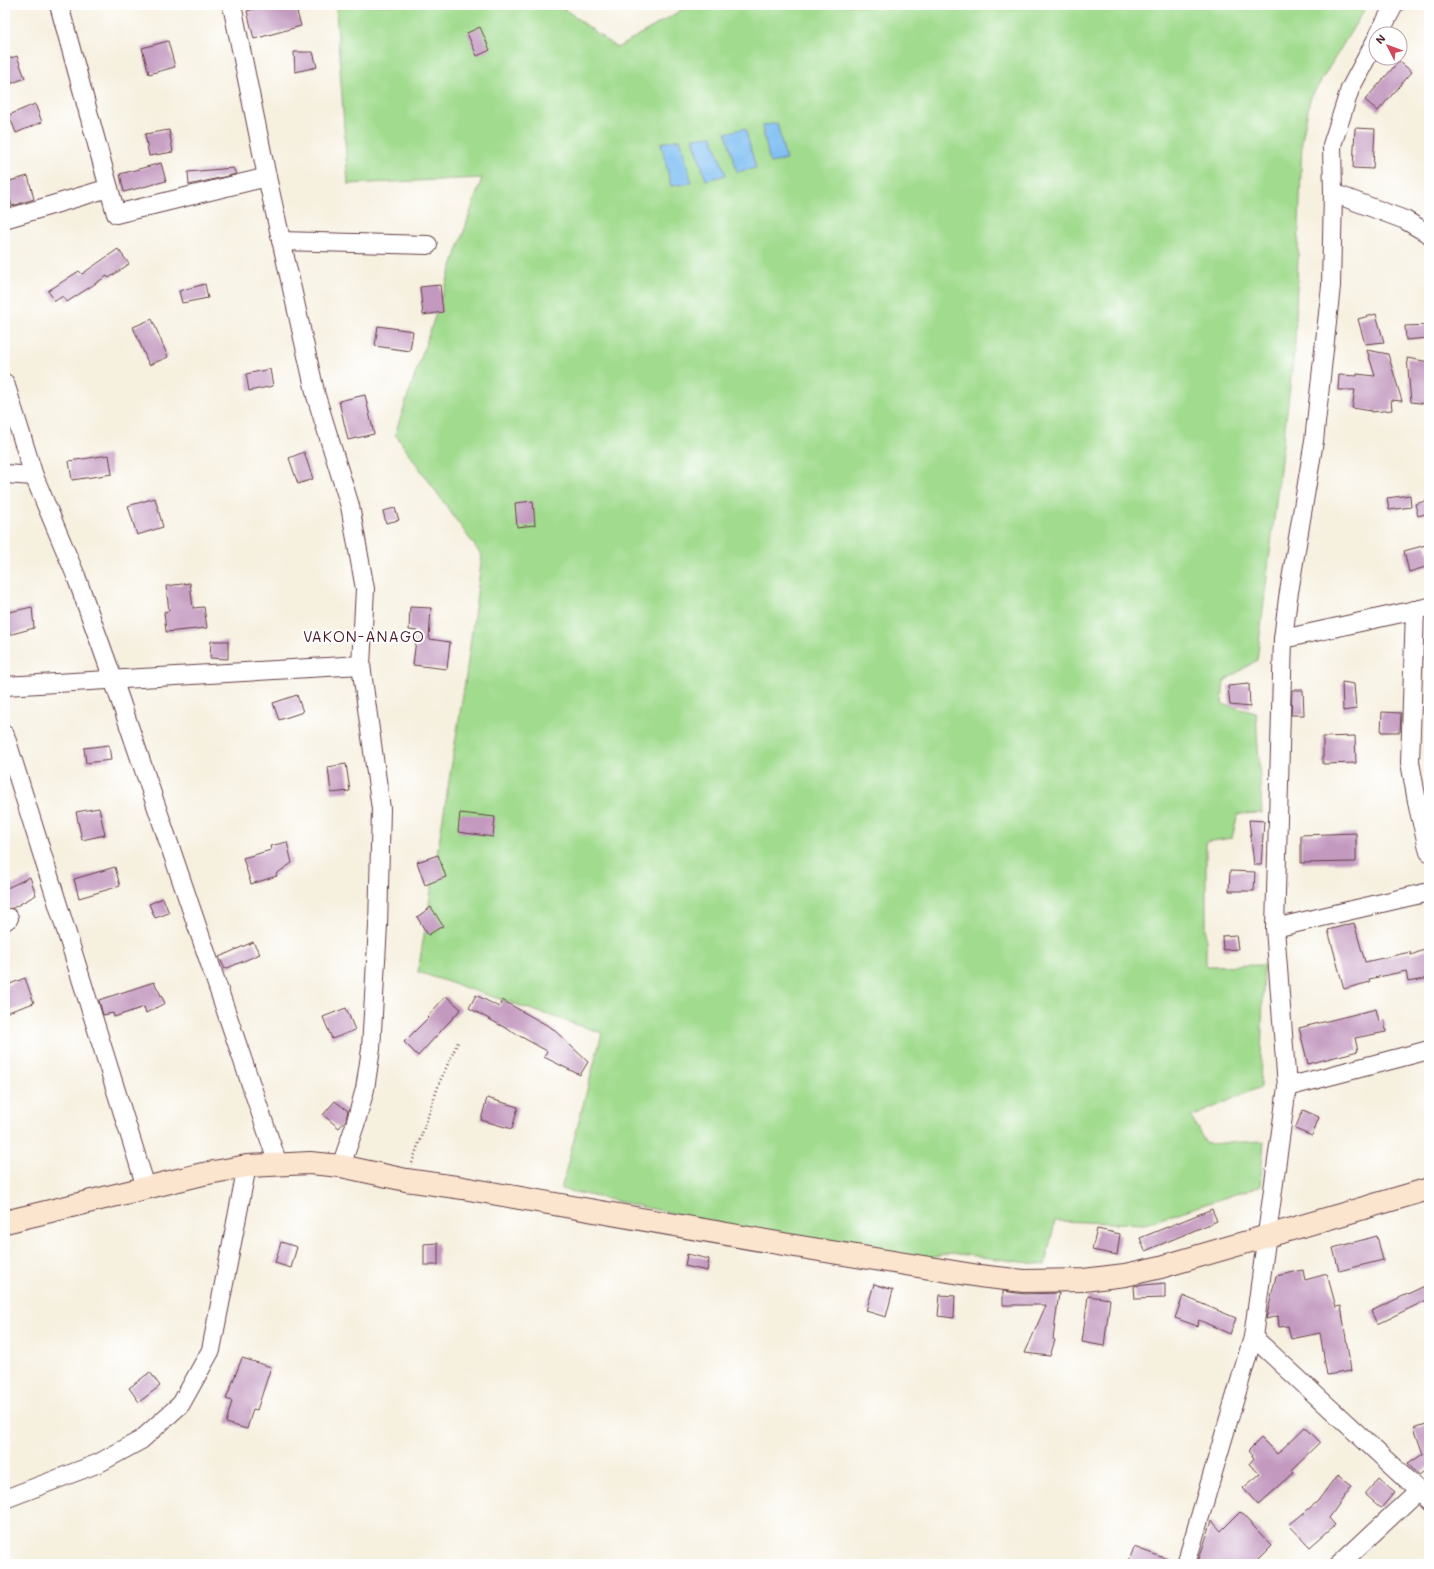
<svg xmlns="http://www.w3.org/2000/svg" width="1434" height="1569" viewBox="0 0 1434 1569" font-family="Mali,sans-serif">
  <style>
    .green { fill: #a1db8e; stroke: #767d5c }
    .water { fill: #7dbef2; stroke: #646e8e }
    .building { fill: #c399bf }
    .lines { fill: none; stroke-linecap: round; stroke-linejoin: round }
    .street-casing { stroke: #643e46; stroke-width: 20 }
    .secondary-casing { stroke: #643e46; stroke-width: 24 }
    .path { stroke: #643e46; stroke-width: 2.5; stroke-dasharray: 1 3; stroke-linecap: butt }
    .street { stroke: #fff; stroke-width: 18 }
    .secondary { stroke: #fbe5cf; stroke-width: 22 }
    .labels { text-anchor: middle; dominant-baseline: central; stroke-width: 4; stroke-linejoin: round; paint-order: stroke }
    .quarter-label { font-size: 15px; letter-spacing: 1px; fill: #4a1f2b; stroke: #fff }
  </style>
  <rect width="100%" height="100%" fill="#fff"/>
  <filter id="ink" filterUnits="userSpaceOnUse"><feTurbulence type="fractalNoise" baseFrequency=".025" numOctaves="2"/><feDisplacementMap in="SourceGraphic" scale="8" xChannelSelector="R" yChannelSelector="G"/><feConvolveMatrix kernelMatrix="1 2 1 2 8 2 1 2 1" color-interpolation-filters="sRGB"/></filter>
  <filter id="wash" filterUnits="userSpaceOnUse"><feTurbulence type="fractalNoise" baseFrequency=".012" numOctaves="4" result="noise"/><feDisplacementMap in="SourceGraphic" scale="16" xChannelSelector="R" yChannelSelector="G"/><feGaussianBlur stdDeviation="0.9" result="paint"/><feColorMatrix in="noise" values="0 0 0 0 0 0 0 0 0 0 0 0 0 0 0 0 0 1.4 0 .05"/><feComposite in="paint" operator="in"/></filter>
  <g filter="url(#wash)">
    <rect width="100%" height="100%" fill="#f6f0df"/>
    <polygon class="green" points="349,5 559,5 617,48 690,5 1367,5 1310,99 1302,140 1295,344 1257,660 1224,681 1222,704 1256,713 1262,813 1238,814 1232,838 1206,842 1206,966 1264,965 1260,1087 1191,1117 1206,1144 1264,1141 1260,1186 1145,1224 1055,1221 1045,1265 951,1253 928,1259 758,1232 561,1189 602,1033 418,972 466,676 482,556 395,434 482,178 348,184 336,10"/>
    <g class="water">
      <polygon points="777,123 786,160 770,163 762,126"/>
      <polygon points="745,128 756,168 737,172 726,133"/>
      <polygon points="712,136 726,175 706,180 693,138"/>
      <polygon points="680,139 692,183 671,186 661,143"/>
    </g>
    <g id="blocks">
      <g class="building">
        <polygon points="268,5 295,5 301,26 254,39 247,11"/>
        <polygon points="480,27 490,50 477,56 467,33"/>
        <polygon points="168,41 175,67 149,74 142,48"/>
        <polygon points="294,52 313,52 317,67 295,72"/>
        <polygon points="17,56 25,78 5,86 5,60"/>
        <polygon points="1399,61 1412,72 1378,111 1365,100"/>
        <polygon points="35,104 42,122 16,133 9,115"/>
        <polygon points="1355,128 1375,129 1373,169 1353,168"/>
        <polygon points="169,130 173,152 149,156 145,134"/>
        <polygon points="161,163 166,181 124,192 120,174"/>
        <polygon points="233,168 236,174 189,185 188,172"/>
        <polygon points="28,176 34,199 12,206 6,182"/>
        <polygon points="118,249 129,264 109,278 107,276 67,302 63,296 55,301 48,291 79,271 82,274"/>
        <polygon points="205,284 208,298 182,303 179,291"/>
        <polygon points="440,285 443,312 423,315 420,287"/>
        <polygon points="1376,314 1384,342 1365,344 1358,319"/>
        <polygon points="152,319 168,357 149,365 133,327"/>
        <polygon points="1429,325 1429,338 1406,340 1405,326"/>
        <polygon points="378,326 413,331 410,351 375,346"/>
        <polygon points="1367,350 1388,354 1402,401 1391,400 1392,410 1372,412 1372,411 1352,408 1355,390 1338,390 1339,375 1357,376 1357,374 1375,376"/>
        <polygon points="1407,358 1429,362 1429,404 1411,402"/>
        <polygon points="270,369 273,386 249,391 246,374"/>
        <polygon points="365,395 374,434 348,440 339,401"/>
        <polygon points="304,452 313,479 298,484 289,458"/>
        <polygon points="109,455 112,474 72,480 69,461"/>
        <polygon points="1410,495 1411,507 1389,510 1387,498"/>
        <polygon points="155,498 163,527 137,535 128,506"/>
        <polygon points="1429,500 1429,513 1418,516 1415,504"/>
        <polygon points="533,501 535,525 517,527 515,503"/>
        <polygon points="395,508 399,520 386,523 383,511"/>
        <polygon points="1426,545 1429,554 1429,566 1409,572 1404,551"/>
        <polygon points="190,583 193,608 204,607 207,628 166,632 164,612 169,611 166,586"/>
        <polygon points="32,607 34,628 5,636 5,613"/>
        <polygon points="410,607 431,608 429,639 450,642 447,669 413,665 417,631 409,630"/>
        <polygon points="211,641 228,641 228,659 210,658"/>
        <polygon points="1342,682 1354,684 1356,709 1343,711"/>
        <polygon points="1249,684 1250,707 1230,705 1228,686"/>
        <polygon points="1292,690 1303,690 1304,715 1291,715"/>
        <polygon points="297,695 303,712 279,720 273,703"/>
        <polygon points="1382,712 1401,713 1400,732 1381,732"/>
        <polygon points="1355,736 1356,763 1323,764 1323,737"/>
        <polygon points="109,745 111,760 86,763 84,748"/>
        <polygon points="346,764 350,791 331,793 328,767"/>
        <polygon points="99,808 105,835 82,840 76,812"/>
        <polygon points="460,813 495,817 493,837 458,832"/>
        <polygon points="1249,820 1264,821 1261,865 1254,865"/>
        <polygon points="1356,833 1356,862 1301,863 1301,835"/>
        <polygon points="287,842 292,863 276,874 277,876 251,884 243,858 271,850 270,846"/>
        <polygon points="438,855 446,877 425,885 417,862"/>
        <polygon points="115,867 120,886 79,898 74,879"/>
        <polygon points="1230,871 1255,872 1254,891 1229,891"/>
        <polygon points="30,877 36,895 13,908 5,909 5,889"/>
        <polygon points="163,898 169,913 155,918 149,904"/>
        <polygon points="431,907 443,926 428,935 417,917"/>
        <polygon points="1354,923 1365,962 1410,952 1411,955 1429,948 1429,978 1408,982 1406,971 1369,979 1370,982 1344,989 1328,930"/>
        <polygon points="1236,935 1238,949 1223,950 1222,936"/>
        <polygon points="253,942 260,954 225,969 219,957"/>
        <polygon points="25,978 34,1003 5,1013 5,986"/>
        <polygon points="154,982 165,1003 146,1013 144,1007 114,1017 113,1013 103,1015 99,1000"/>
        <polygon points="476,995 499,1007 502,1000 552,1028 588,1062 580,1075 544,1057 547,1051 469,1008"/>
        <polygon points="446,996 461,1009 418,1056 404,1042 428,1018 427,1017"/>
        <polygon points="346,1008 355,1030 332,1039 323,1017"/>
        <polygon points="1376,1009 1379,1021 1384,1020 1386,1032 1355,1038 1358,1051 1308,1064 1299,1028"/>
        <polygon points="487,1098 518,1107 512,1129 481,1120"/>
        <polygon points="335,1101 348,1111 346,1120 339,1128 323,1115"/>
        <polygon points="1303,1110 1319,1117 1312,1136 1295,1129"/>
        <polygon points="1212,1209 1217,1221 1145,1251 1140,1238"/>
        <polygon points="1097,1229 1120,1234 1117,1255 1092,1250"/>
        <polygon points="1377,1236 1383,1260 1339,1271 1333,1248"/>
        <polygon points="281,1242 297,1247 291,1268 275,1263"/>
        <polygon points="438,1243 438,1265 424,1265 424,1244"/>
        <polygon points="687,1254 709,1259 707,1271 685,1266"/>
        <polygon points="1303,1270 1305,1280 1327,1274 1336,1307 1341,1306 1351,1371 1327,1375 1320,1333 1291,1339 1288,1326 1279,1327 1278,1316 1266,1319 1276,1276"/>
        <polygon points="1165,1283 1165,1298 1135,1299 1134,1286"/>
        <polygon points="874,1284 893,1290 886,1317 866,1311"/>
        <polygon points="1429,1284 1429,1299 1377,1324 1371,1311"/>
        <polygon points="1003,1291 1024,1294 1059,1293 1053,1339 1055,1340 1050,1356 1025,1353 1046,1305 1003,1305"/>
        <polygon points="940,1295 955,1296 954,1318 938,1316"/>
        <polygon points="1088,1296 1110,1299 1104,1346 1082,1342"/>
        <polygon points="1183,1296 1236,1318 1230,1334 1199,1320 1197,1326 1175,1318"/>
        <polygon points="242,1358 271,1367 257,1410 253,1409 247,1429 226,1423 232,1401 226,1399"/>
        <polygon points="150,1372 160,1386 139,1402 129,1388"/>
        <polygon points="1429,1423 1429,1467 1418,1475 1408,1464 1423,1454 1414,1428"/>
        <polygon points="1305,1427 1320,1442 1291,1470 1294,1473 1258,1505 1243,1488 1260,1474 1249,1464 1254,1458 1248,1451 1261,1438 1277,1454"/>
        <polygon points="1337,1475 1352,1486 1329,1518 1335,1525 1310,1547 1289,1525 1317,1502"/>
        <polygon points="1379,1478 1395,1492 1381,1508 1365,1494"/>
        <polygon points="1240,1512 1272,1546 1254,1564 1197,1564 1212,1521 1221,1531"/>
        <polygon points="1134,1547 1175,1562 1175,1564 1128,1564"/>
      </g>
    </g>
  </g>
  <g filter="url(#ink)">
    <use href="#blocks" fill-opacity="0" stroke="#643e46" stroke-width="1"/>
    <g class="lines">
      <defs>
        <g id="street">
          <polyline points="59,5 116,214 267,177"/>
          <polyline points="232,5 267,177 316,396 350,506 365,589 361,665 381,809 378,925 371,1049 365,1089 355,1125 341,1166"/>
          <polyline points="1379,34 1394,5"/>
          <polyline points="1333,193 1405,220 1429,234"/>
          <polyline points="5,219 109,188"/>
          <polyline points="281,241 428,245"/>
          <polyline points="5,383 34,476 76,576 113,679 278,1164"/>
          <polyline points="5,474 34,476"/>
          <polyline points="1415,610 1410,762 1418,807 1429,852"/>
          <polyline points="1283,639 1429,607"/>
          <polyline points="5,686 361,665"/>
          <polyline points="5,735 146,1187"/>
          <polyline points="5,921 9,918"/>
          <polyline points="1275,928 1429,892"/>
          <polyline points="1287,1087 1429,1050"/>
          <polyline points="1253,1337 1429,1500"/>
          <polyline points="5,1499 99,1463 141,1440 181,1404 211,1350 247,1166"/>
          <polyline points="1186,1564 1253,1337 1287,1087 1275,928 1283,639 1288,598 1314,441 1331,286 1333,193 1332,145 1350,89 1376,40"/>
          <polyline points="1340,1564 1419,1490"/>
        </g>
        <polyline id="secondary" points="5,1222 203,1174 247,1166 310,1163 341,1166 406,1180 463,1188 795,1246 979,1276 1024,1281 1084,1280 1125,1275 1161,1267 1429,1189"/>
      </defs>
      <use href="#street" class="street-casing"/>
      <use href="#secondary" class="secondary-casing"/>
      <polyline class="path" points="412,1163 440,1081 458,1042"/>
      <use href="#street" class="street"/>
      <use href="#secondary" class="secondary"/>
    </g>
  </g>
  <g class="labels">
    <g class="quarter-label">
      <text x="364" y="636">VAKON-ANAGO</text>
    </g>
  </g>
  <rect width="1434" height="1569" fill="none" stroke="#fff" stroke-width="20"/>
  <g transform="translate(1388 46) rotate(312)"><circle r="19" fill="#ffffff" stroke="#b7a5aa"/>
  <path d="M0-3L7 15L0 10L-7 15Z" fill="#d1495b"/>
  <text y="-6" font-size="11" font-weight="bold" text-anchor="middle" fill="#4a1f2b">N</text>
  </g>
</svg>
